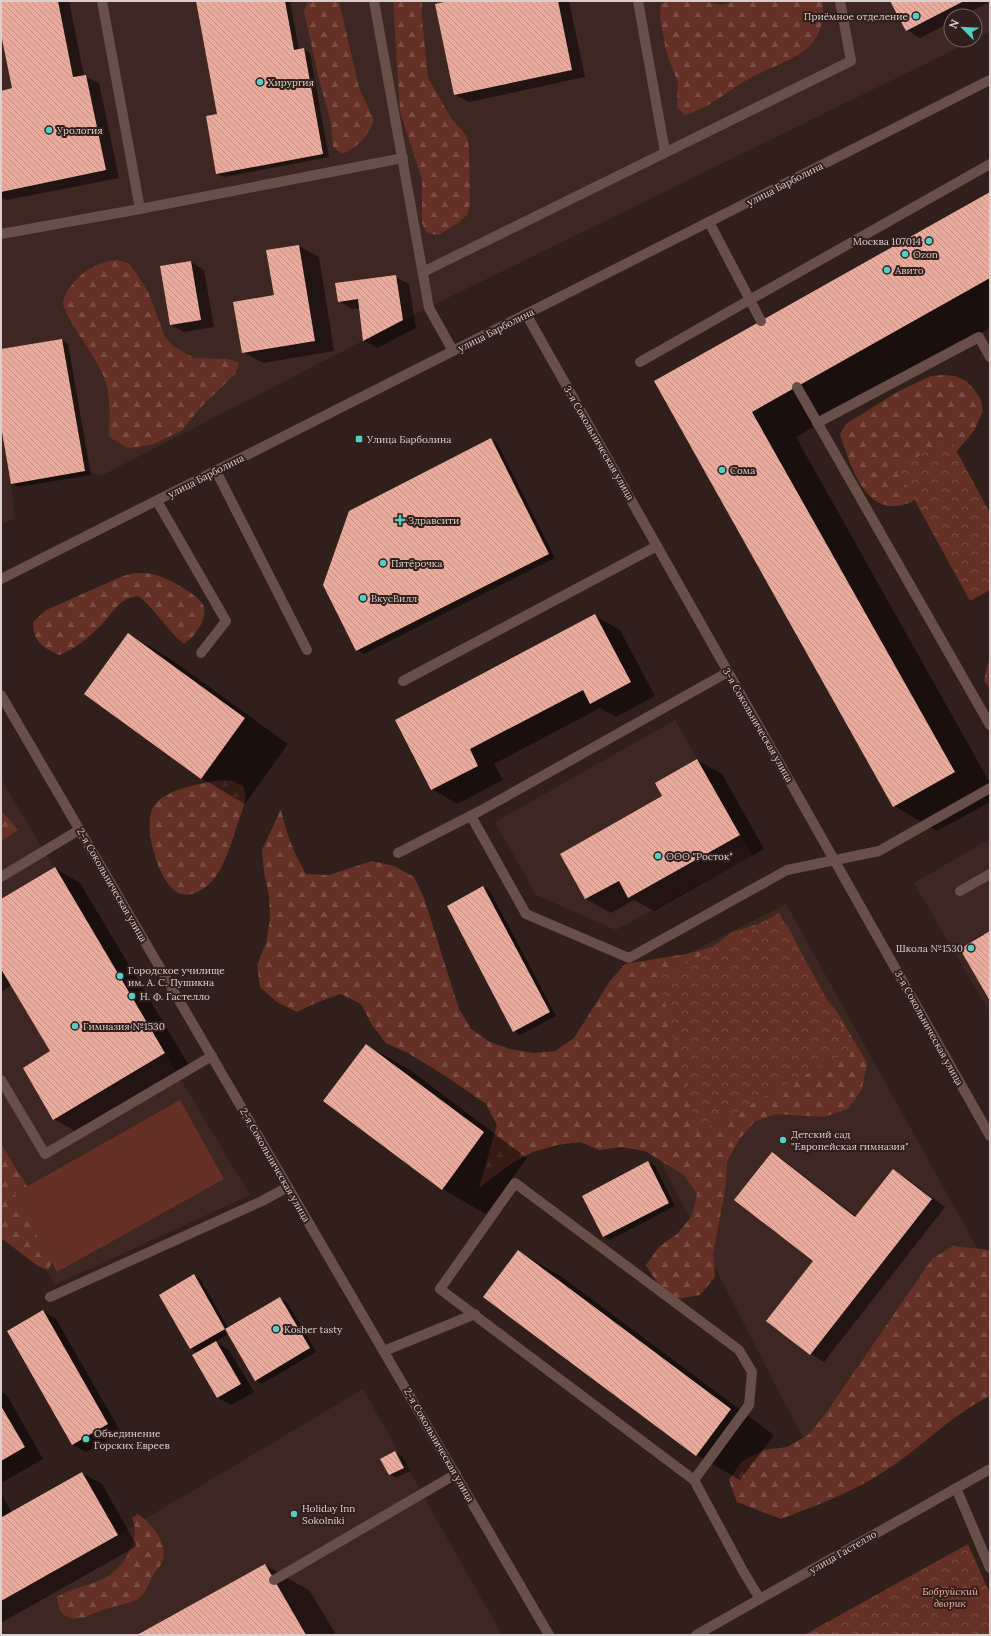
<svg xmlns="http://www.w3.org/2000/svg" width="991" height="1636" viewBox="0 0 991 1636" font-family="Lora,serif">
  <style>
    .built { fill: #3e2722 }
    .forest { fill: url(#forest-firs) }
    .park { fill: url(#park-crowns) }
    .pitch { fill: #653127 }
    .shadow { fill: #0007 }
    .building { fill: url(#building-back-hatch) }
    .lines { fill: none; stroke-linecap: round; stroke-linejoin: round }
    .service { stroke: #684f49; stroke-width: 10 }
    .minor { stroke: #684f49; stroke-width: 10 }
    .poi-dot { fill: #55cec6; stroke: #301f1b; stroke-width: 1.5 }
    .labels { text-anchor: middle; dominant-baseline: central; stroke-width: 4; stroke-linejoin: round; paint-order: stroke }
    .poi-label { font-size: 10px; fill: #dbcfcd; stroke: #301f1b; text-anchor: start }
    .street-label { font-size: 10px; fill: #dbcfcd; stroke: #301f1b }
    .park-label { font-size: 10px; font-style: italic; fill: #fcb4a4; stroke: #301f1b }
  </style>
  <defs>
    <pattern id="forest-firs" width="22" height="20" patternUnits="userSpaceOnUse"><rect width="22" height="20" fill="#653127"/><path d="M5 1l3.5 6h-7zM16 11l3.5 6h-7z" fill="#7a4e45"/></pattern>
    <pattern id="park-crowns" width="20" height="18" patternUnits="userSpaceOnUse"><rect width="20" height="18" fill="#653127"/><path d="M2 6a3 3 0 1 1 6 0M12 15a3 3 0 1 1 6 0" fill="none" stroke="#7a4e45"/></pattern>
    <pattern id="building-back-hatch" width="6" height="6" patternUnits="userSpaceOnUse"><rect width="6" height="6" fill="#ebaa9c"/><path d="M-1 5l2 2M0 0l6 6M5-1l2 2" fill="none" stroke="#c18f84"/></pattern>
  </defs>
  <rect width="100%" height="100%" fill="#301f1b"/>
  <g class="built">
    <polygon points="1,1 990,1 990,32 975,39 975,16 951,16 951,40 974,40 403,320 101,476 85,471 11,484 15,518 1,525"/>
    <polygon points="675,720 752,856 616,930 536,895 495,822"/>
    <polygon points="1,779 250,1195 55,1285 1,1188"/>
    <polygon points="990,839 990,1013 914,883"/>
    <polygon points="786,904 990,1271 811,1451 786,1406 615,1072 636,980"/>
    <polygon points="363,1389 502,1635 1,1635 1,1601 118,1535"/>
  </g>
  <g class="forest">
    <path d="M308,1H339L359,88L374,120C368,136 358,147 342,154L333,146L331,123L319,79L304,12Z"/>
    <polygon points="393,1 422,1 422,18 428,78 451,118 466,135 469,147 470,204 467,215 458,223 438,235 427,233 422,223 422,179 400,112"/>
    <path d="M669,1H704L721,5L738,1H823C823,17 823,28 814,41C803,57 771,67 754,76C730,88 711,108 685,115L677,107L678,83L666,51L660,16L661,4Z"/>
    <path d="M117,260L128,263L135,271L148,292L165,337L173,346L194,358L229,359L239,363L235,374L203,405L181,431L151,445L128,448L109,437C110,418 111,398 105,380C100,361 62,315 63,302C64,294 70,287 75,281C86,268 101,262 117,260Z"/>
    <path d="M943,375L955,376L966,381L974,389L981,400L983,411L974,431L915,500C868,525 851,468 840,434L846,424L899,391L931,376Z"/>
    <path d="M135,573C142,573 149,573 156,575C168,578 201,596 204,607C207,621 194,637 184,644C166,630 156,609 138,596C118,599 115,611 102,624C89,637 76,649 59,655C42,647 33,641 33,622L46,610L123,576Z"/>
    <polygon points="990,654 990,688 984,681"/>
    <path d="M221,780L233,781L243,786L246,797L243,808C234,831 229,860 213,880C204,891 186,901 174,890C157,876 140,821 156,803C169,789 202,783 221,780Z"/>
    <path d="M281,809C286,834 294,853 306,874L329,875L372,861L394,866L414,877L424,898L459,1009L471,1029L490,1042L510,1049L533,1053L555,1051L574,1038L610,981L625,964L692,953L714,946L732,932L755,925H787L820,991L837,1012L867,1063L862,1089L848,1109L823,1117L776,1114L754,1122L738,1141L727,1162L726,1185L713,1254L715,1277L700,1295L676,1299L658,1284L646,1265L659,1247L677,1234L692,1216L697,1194L684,1175L645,1151L621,1147L599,1150L580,1142L557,1145L533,1152L512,1163L479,1188L497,1125L486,1104L447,1077L408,1053L386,1043L372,1025L361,1004L341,994L318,1002L297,1012L277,1002L260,987L257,965L266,943L270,919L269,895L264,872L262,850Z"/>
    <polygon points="1,810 18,830 1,841"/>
    <polygon points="1,1144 44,1214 53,1260 48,1270 38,1266 1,1238"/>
    <path d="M953,1246L990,1250V1396C950,1415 921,1449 883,1472C853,1492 815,1506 781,1519L737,1502L729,1480L742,1461L764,1450L787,1447L808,1435L824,1416L932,1259Z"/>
    <path d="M138,1514C152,1524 169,1544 162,1562C160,1567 154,1572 152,1577C148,1586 144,1597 134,1601C125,1605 112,1606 102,1610C91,1614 79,1622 68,1617C59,1614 58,1605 57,1597C87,1580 113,1587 130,1550C135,1538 137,1530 132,1518Z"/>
  </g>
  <g class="park">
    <polygon points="950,439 990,513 990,590 970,601 897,468"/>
    <polygon points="779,913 854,1048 698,1133 659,978"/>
    <polygon points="968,1544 990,1594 990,1635 804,1635"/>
  </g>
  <polygon class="pitch" points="180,1100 224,1179 57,1272 14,1194"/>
  <g class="shadow">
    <polygon points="1,1 69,1 84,76 99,83 119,178 7,200 1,197 1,92 13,89 1,29"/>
    <polygon points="197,1 290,1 299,50 304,49 310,53 329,157 224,177 217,174 218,115"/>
    <polygon points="454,1 569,1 585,77 469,102 455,95"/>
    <polygon points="892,1 990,1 990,5 989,2 962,16 951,16 951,22 920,38 907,30"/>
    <polygon points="990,193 990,328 796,437 990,783 990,802 937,831 894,806 655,382"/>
    <polygon points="299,246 319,257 334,351 263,363 243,352 275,296"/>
    <polygon points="191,262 204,270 214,327 184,332 171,325"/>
    <polygon points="395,277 409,284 416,328 377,348 364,340 360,308 352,309 339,301"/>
    <polygon points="62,340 68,344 91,475 18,487 12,483 1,420 1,350"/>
    <polygon points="490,439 497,443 555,558 364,654 357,650"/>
    <polygon points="595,616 620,630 655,696 616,717 600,708 494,764 503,780 457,804 432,789"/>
    <polygon points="128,634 172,660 288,744 245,804 201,778"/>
    <polygon points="697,760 722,774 764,849 654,911 634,900 611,913 586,899 561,855 664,797"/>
    <polygon points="55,868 80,883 190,1067 79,1133 54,1119 52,1052 12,985 1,992 1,901"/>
    <polygon points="483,887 490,891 556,1016 520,1035 514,1031"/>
    <polygon points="366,1045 410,1070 527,1158 486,1214 442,1189"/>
    <polygon points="772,1153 785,1161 857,1217 893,1170 906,1178 945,1207 824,1362 811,1354 814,1261"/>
    <polygon points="648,1163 655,1166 675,1206 610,1240 604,1236"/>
    <polygon points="518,1251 562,1277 774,1435 740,1480 697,1455"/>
    <polygon points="194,1276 200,1279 228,1328 280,1298 287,1302 316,1352 262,1384 256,1380 229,1334 215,1342 229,1350 254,1392 231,1405 218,1398 193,1355 198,1353 191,1348"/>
    <polygon points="43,1311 56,1319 121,1432 86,1452 73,1445"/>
    <polygon points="1,1392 7,1395 43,1459 1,1483"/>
    <polygon points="395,1452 402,1456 410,1471 396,1478 390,1474"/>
    <polygon points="82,1473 102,1484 137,1546 1,1623 1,1493 12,1513"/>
    <polygon points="265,1565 310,1591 336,1635 139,1635"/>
  </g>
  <g class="building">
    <polygon points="1,1 58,1 73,77 86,75 106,170 1,192 1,91 12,88 1,34"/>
    <polygon points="196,1 285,1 294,50 304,48 323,154 216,174 206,116 217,114"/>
    <polygon points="449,1 558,1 572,70 454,95 435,4"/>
    <polygon points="890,1 964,1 906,31"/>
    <polygon points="990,192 990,278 752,412 955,772 893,807 654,381"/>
    <polygon points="299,245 315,341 242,353 233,302 274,295 266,250"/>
    <polygon points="191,261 201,320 170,325 160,266"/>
    <polygon points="396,275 403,320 363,341 358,299 338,302 335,283"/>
    <polygon points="62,339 85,471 11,484 1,426 1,349"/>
    <polygon points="491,438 549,554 356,651 323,585 349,511"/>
    <polygon points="595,614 631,682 590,704 583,690 470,749 478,766 431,790 395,720"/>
    <polygon points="128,633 245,718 201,779 84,694"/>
    <polygon points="697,759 740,835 628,898 619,881 585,899 560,854 662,796 655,783"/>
    <polygon points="55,867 165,1053 53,1120 23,1068 50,1051 1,969 1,899"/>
    <polygon points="483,886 550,1012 513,1032 447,906"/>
    <polygon points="990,931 990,1001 960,949"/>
    <polygon points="366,1044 484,1132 442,1190 323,1101"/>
    <polygon points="772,1152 855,1217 893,1169 932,1199 810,1355 766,1321 813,1261 734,1200"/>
    <polygon points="648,1161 669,1203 603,1237 582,1196"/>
    <polygon points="518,1250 731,1409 696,1456 483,1297"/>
    <polygon points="194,1274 225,1329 190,1349 159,1295"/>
    <polygon points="280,1297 310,1348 255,1381 225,1329"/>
    <polygon points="43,1310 108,1424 72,1445 7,1331"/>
    <polygon points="216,1341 241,1384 217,1398 192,1355"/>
    <polygon points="1,1406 25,1447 1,1461"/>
    <polygon points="395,1451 404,1468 389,1475 380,1459"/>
    <polygon points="82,1472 118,1535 1,1601 1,1515 2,1517"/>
    <polygon points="265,1564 306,1635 137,1635"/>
  </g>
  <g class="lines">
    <g class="service">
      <polyline points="374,1 429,308 453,351"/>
      <polyline points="638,1 665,152"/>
      <polyline points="140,209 403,158"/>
      <polyline points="709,222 761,321"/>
      <polyline points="1,234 140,209 102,1"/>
      <polyline points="423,272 851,61 840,1"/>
      <polyline points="640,362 990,164"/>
      <polyline points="797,387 990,725"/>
      <polyline points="817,423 979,337 990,357"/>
      <polyline points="216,471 307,650"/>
      <polyline points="157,501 226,621 201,653"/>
      <polyline points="403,681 657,546"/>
      <polyline points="471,816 526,914 629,958 787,870 879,851 990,788"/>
      <polyline points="398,853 480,811 728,672"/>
      <polyline points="1,877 79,830"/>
      <polyline points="960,891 990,874"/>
      <polyline points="1,1080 45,1154 212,1056"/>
      <polyline points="50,1297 262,1201 288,1187"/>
      <polyline points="384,1351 475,1314"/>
      <polyline points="694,1480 749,1405 752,1372 739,1350 515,1183 440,1289 694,1480 743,1571 760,1599"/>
      <polyline points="956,1488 990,1568"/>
      <polyline points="274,1580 456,1474"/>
    </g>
    <g class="minor">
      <polyline points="526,314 990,1136"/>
      <polyline points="1,579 990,80"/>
      <polyline points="1,695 549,1635"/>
      <polyline points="696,1635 990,1469"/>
    </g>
  </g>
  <g class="poi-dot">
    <circle cx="916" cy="16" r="4"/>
    <circle cx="260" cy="82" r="4"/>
    <circle cx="49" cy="130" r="4"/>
    <circle cx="929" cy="241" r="4"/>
    <circle cx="905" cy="254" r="4"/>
    <circle cx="887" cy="270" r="4"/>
    <rect x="355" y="435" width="8" height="8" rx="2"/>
    <circle cx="722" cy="470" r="4"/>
    <path d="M398 514h4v4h4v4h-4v4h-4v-4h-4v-4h4z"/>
    <circle cx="383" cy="563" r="4"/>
    <circle cx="363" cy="598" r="4"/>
    <circle cx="658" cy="856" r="4"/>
    <circle cx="971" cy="948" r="4"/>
    <circle cx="120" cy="976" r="4"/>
    <circle cx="132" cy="996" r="4"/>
    <circle cx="75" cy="1026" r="4"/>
    <circle cx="783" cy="1140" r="4"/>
    <circle cx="276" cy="1329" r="4"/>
    <circle cx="86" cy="1439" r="4"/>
    <circle cx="294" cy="1514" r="4"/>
  </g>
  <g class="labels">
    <g class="poi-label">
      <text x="908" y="16" text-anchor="end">Приёмное отделение</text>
      <text x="268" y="82">Хирургия</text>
      <text x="57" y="130">Урология</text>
      <text x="921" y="241" text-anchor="end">Москва 107014</text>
      <text x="913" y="254">Ozon</text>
      <text x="895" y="270">Авито</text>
      <text x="367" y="439">Улица Барболина</text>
      <text x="730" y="470">Сома</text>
      <text x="408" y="520">Здравсити</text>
      <text x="391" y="563">Пятёрочка</text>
      <text x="371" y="598">ВкусВилл</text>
      <text x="666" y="856">ООО "Росток"</text>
      <text x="963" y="948" text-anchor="end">Школа №1530</text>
      <text x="128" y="970">Городское училище<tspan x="128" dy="12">им. А. С. Пушикна</tspan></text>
      <text x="140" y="996">Н. Ф. Гастелло</text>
      <text x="83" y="1026">Гимназия №1530</text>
      <text x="791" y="1134">Детский сад<tspan x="791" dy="12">"Европейская гимназия"</tspan></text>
      <text x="284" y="1329">Kosher tasty</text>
      <text x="94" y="1433">Объединение<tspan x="94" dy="12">Горских Евреев</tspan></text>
      <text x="302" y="1508">Holiday Inn<tspan x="302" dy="12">Sokolniki</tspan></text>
    </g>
    <g class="street-label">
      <text transform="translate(785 184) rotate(-27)">улица Барболина</text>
      <text transform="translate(496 330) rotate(-27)">улица Барболина</text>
      <text transform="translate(599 443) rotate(60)">3-я Сокольническая улица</text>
      <text transform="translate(206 476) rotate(-27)">улица Барболина</text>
      <text transform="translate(758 725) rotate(60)">3-я Сокольническая улица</text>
      <text transform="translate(112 885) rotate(60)">2-я Сокольническая улица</text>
      <text transform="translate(929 1028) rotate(61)">3-я Сокольническая улица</text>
      <text transform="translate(275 1165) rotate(60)">2-я Сокольническая улица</text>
      <text transform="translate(439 1445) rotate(60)">2-я Сокольническая улица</text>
      <text transform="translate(843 1552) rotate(-30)">улица Гастелло</text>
    </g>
    <g class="park-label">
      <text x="950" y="1591">Бобруйский<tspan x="950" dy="12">дворик</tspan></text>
    </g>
  </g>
  <rect width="991" height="1636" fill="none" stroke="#dbcfcd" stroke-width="4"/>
  <g transform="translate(963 28) rotate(294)"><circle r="19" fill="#301f1b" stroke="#746562"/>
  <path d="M0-3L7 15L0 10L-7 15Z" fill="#55cec6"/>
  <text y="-6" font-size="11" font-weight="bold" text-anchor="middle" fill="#dbcfcd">N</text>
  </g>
</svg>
